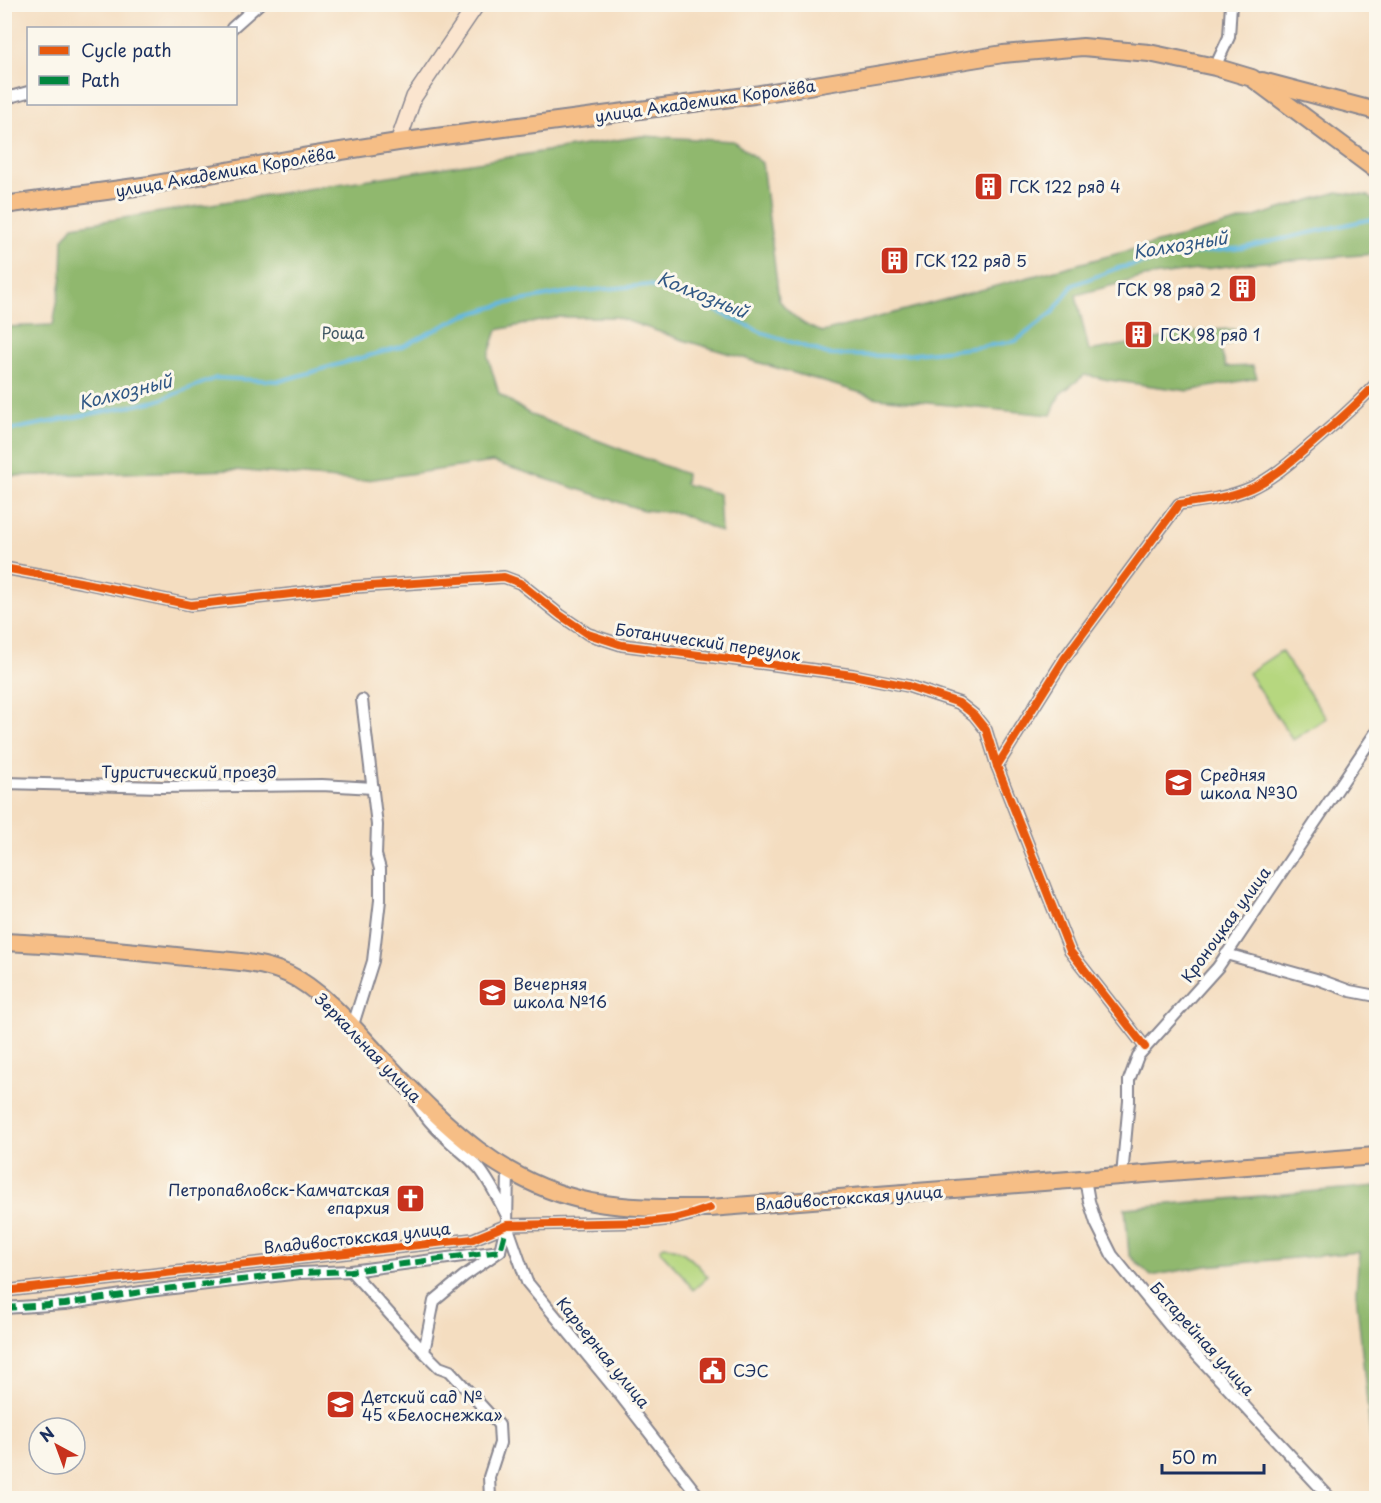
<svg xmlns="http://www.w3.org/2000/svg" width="1381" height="1503" viewBox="0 0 1381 1503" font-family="'Playpen Sans',sans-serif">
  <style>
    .green { fill: #b6d77f; stroke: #68836e; stroke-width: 1.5 }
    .forest { fill: #90b86e; stroke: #567466; stroke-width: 1.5 }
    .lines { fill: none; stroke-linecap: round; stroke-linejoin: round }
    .stream { stroke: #64b8e0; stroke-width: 4 }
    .street-casing { stroke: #88868f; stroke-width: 14 }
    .secondary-casing { stroke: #88868f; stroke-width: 18 }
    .primary-casing { stroke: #88868f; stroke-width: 20 }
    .street { stroke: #fff; stroke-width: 10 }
    .secondary { stroke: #fbe5cf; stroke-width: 15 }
    .primary { stroke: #f6be86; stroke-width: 16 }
    .quiet { stroke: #00873e; stroke-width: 6; stroke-dasharray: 12 6; stroke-linecap: butt }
    .cycleway-casing { stroke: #fbf7ec; stroke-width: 11 }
    .cycleway { stroke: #e8590c; stroke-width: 8 }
    .labels { text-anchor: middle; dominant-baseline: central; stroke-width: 6; stroke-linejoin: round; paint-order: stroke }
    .street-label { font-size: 16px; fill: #1b2f5e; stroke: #fbf7ec }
    .poi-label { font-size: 16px; fill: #1b2f5e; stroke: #fbf7ec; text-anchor: start }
    .park-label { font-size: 16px; fill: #425966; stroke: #fbf7ec }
    .water-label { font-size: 18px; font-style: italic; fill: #315885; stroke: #fbf7ec }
  </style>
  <rect width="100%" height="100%" fill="#fbf7ec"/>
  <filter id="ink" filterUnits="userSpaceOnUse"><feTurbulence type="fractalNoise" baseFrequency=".0167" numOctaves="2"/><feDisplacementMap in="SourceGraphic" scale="12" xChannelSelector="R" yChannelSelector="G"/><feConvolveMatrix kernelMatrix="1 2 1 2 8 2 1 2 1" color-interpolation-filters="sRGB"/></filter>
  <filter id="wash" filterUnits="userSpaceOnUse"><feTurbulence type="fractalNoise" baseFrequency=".008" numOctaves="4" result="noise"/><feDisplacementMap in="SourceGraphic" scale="24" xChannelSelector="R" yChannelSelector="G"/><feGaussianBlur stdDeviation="1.35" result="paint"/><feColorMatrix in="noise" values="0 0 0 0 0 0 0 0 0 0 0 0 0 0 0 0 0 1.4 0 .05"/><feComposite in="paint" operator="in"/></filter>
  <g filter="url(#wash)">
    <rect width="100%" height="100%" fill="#f4ddc0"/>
    <g class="green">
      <polygon points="1281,651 1326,718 1293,740 1248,673"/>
      <path d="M664,1246C683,1247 697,1264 708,1277L693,1290L684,1277L661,1252L660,1249Z"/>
    </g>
    <g class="forest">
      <path d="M642,136L733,141L762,163L779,300C792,316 803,326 823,332L1251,218L1337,192L1369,196L1376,205V254L1251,263L1144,277L1076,295L1089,351L1206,330L1237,329L1239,340L1220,347L1226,367L1253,366L1257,378L1188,391L1109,380L1085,375L1060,394L1051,415L878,398L680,339L616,317H559L497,330L488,357L499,394L531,415L686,474L685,484L719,494L721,532L679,513L643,510L493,462L360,481L235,470L5,476V327L53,325L62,276L63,239L73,226Z"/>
      <polygon points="1376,1186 1376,1441 1371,1441 1356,1292 1359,1252 1206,1266 1151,1276 1129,1255 1125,1208"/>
    </g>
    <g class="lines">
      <polyline class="stream" points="4,431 157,401 216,378 280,381 403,346 463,316 504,304 563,293 649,285 698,302 763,333 831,355 896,356 980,347 1016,341 1052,313 1073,285 1118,268 1187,254 1242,248 1376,218"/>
    </g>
  </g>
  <g filter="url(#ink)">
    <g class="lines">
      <defs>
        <g id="street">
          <polyline points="232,28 259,4"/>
          <polyline points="1215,67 1229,37 1231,4"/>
          <polyline points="10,97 28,92"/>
          <polyline points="4,568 80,582 191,605 355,587 504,577 520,583 560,615 588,634 622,645 853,675 908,686 959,703 974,715 986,730 997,766 1070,951 1145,1047"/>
          <path d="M997,766L1064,659L1179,504C1203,501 1228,498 1251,488C1275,477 1295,458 1315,441C1336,423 1357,404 1376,384"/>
          <polyline points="4,783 161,787 322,785 373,788"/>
          <polyline points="1226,954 1320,980 1350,991 1376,996"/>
          <polyline points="352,1028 373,961 380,900 380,869 376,855 377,825 362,700"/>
          <path d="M416,1103C424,1115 433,1126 444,1136C455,1147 468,1156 479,1168C490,1182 498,1198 506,1214"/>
          <polyline points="508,1170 507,1225 527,1282 620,1395 700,1498"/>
          <polyline points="1122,1176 1129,1101 1129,1080 1138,1056 1218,967 1376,732"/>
          <polyline points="1085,1179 1089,1201 1096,1223 1112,1255 1169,1325 1330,1498"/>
          <polyline points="351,1271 424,1352"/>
          <polyline points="4,1291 473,1239 507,1225 646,1222 673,1219 697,1213"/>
          <polyline points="4,1308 65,1304 148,1291 300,1273 351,1271 500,1251"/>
          <polyline points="490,1498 489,1477 500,1443 499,1425 450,1371 439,1367 424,1352 434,1301 464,1276 500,1251 506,1225"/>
        </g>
        <polyline id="secondary" points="398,142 414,97 477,4"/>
        <g id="primary">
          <polyline points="1262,81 1376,111"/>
          <polyline points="4,205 150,185 303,157 398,142 754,95 1003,54 1083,47 1149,53 1215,67 1252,78 1376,170"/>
          <path d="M4,942C68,945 131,951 195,958C225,961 260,961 288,974C324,991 358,1033 385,1062C445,1126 503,1185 592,1202C631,1209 671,1208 710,1208L1376,1156"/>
        </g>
      </defs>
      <use href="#street" class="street-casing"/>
      <use href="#secondary" class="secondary-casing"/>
      <use href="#primary" class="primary-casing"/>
      <use href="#street" class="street"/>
      <use href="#secondary" class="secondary"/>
      <use href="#primary" class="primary"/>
      <polyline class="quiet" points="4,1308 65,1304 148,1291 300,1273 351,1271 500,1251 507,1225"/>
      <defs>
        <g id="cycleway">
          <polyline points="4,568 80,582 191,605 355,587 504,577 520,583 560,615 588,634 622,645 853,675 908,686 959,703 974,715 986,730 997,766 1070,951 1145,1047"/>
          <path d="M997,766L1064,659L1179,504C1203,501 1228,498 1251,488C1275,477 1295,458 1315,441C1336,423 1357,404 1376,384"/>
          <polyline points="4,1291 473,1239 507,1225 646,1222 673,1219 692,1214 710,1208"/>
        </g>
      </defs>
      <use href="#cycleway" class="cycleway-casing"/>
      <use href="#cycleway" class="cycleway"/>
    </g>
  </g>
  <defs>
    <symbol id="building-square" viewBox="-11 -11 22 22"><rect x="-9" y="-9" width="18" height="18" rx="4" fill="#c8321e" stroke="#fbf7ec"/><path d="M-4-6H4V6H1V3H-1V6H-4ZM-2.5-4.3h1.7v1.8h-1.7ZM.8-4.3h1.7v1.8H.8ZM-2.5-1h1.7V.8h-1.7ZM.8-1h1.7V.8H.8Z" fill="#fff"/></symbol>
    <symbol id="school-square" viewBox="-11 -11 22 22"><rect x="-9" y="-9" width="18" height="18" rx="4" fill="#c8321e" stroke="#fbf7ec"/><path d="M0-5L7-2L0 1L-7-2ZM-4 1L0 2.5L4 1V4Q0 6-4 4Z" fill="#fff"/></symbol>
    <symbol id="church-square" viewBox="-11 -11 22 22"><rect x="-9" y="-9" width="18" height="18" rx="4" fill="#c8321e" stroke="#fbf7ec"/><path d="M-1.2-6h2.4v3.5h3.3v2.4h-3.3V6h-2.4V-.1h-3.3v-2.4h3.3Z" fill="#fff"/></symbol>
    <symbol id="civic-square" viewBox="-11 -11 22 22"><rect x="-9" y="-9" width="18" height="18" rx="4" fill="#c8321e" stroke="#fbf7ec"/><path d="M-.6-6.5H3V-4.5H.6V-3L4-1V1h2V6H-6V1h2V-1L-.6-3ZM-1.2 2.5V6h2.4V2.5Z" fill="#fff"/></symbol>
  </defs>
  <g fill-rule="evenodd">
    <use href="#building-square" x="972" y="170" width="33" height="33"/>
    <use href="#building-square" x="878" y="244" width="33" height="33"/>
    <use href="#building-square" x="1226" y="272" width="33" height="33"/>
    <use href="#building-square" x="1122" y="318" width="33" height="33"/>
    <use href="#school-square" x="1162" y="766" width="33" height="33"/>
    <use href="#school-square" x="476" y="976" width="33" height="33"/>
    <use href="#church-square" x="394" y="1182" width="33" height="33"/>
    <use href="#civic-square" x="696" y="1354" width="33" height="33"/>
    <use href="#school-square" x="324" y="1388" width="33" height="33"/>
  </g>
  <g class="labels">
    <g class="street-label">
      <text transform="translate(705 100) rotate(-8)">улица Академика Королёва</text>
      <text transform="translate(225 171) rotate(-10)">улица Академика Королёва</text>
      <text transform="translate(708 641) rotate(8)">Ботанический переулок</text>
      <text x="189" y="771">Туристический проезд</text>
      <text transform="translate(1225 924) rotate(-54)">Кроноцкая улица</text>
      <text transform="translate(369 1047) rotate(46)">Зеркальная улица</text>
      <text transform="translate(849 1197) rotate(-4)">Владивостокская улица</text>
      <text transform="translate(357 1237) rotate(-6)">Владивостокская улица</text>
      <text transform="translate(1203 1338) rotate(48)">Батарейная улица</text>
      <text transform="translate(604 1352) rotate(51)">Карьерная улица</text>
    </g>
    <g class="poi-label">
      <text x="1009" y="186">ГСК 122 ряд 4</text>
      <text x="915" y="260">ГСК 122 ряд 5</text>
      <text x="1221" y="289" text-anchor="end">ГСК 98 ряд 2</text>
      <text x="1160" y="334">ГСК 98 ряд 1</text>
      <text x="1200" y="774">Средняя<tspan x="1200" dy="18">школа №30</tspan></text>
      <text x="513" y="983">Вечерняя<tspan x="513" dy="18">школа №16</tspan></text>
      <text x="390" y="1189" text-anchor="end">Петропавловск-Камчатская<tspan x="390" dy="18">епархия</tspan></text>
      <text x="733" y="1370">СЭС</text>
      <text x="362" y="1396">Детский сад №<tspan x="362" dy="18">45 «Белоснежка»</tspan></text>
    </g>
    <g class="park-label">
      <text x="343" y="332">Роща</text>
    </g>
    <g class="water-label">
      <text transform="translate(1180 244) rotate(-9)">Колхозный</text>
      <text transform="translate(703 294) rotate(22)">Колхозный</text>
      <text transform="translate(125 391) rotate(-14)">Колхозный</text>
    </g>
  </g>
  <rect width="1381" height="1503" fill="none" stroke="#fbf7ec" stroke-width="24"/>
  <rect x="27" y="27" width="210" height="78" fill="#fbf7ec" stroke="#a1a7b3" stroke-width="1.5"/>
  <rect x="39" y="46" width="30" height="9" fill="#e8590c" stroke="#a1a7b3" stroke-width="1.5"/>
  <text x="81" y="57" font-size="18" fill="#1b2f5e">Cycle path</text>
  <rect x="39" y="76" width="30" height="9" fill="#00873e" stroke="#a1a7b3" stroke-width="1.5"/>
  <text x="81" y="87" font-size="18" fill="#1b2f5e">Path</text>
  <g transform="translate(57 1446) rotate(319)"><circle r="28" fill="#fbf7ec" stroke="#a1a7b3" stroke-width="1.5"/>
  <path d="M0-4.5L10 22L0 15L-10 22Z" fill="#c8321e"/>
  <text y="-9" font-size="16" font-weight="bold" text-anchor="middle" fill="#1b2f5e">N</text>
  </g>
  <path d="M1162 1464v9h102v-9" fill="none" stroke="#1b2f5e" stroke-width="3"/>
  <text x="1171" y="1464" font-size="18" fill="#1b2f5e" stroke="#fbf7ec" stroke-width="4.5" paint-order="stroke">50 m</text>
</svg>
